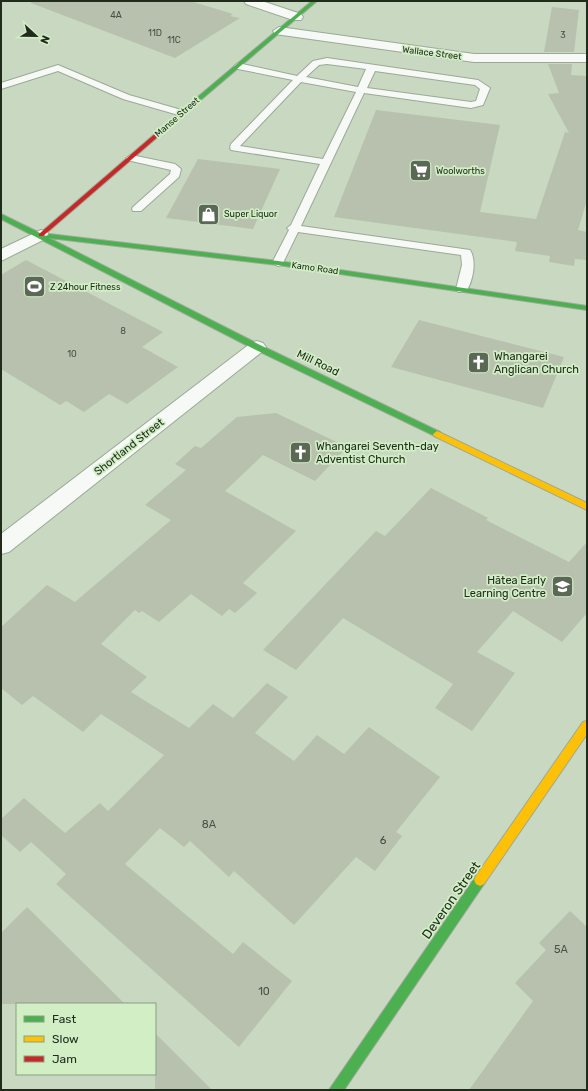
<svg xmlns="http://www.w3.org/2000/svg" width="588" height="1091" viewBox="0 0 588 1091" font-family="Rubik,sans-serif">
  <style>
    .building { fill: #b8c1ae }
    .lines { fill: none; stroke-linecap: round; stroke-linejoin: round }
    .lane-casing { stroke: #9ca997; stroke-width: 2 }
    .street-casing { stroke: #9ca997; stroke-width: 2 }
    .fast-casing { stroke: #9ca997; stroke-width: 2 }
    .slow-casing { stroke: #9ca997; stroke-width: 2 }
    .jam-casing { stroke: #9ca997; stroke-width: 2 }
    .lane { fill: #f7f9f6; fill-rule: evenodd }
    .street { fill: #f7f9f6; fill-rule: evenodd }
    .fast { fill: #4caf50; fill-rule: evenodd }
    .slow { fill: #ffc107; fill-rule: evenodd }
    .jam { fill: #c62828; fill-rule: evenodd }
    .labels { text-anchor: middle; dominant-baseline: central; stroke-width: 3.5; stroke-linejoin: round; paint-order: stroke }
    .number-label { font-size: 9px; fill: #475141 }
    .far-street-label { font-size: 9px; fill: #202b1c; stroke: #d1eec5 }
    .far-poi-label { font-size: 9px; fill: #202b1c; stroke: #d1eec5; text-anchor: start }
    .poi-label { font-size: 11px; fill: #202b1c; stroke: #d1eec5; text-anchor: start }
    .street-label { font-size: 11px; fill: #202b1c; stroke: #d1eec5 }
    .near-number-label { font-size: 11px; fill: #475141 }
    .near-street-label { font-size: 13px; fill: #202b1c; stroke: #d1eec5 }
  </style>
  <rect width="100%" height="100%" fill="#c8d8c1"/>
  <g class="building">
    <polygon points="31,1 190,1 233,14 230,16 240,18 175,58 31,3"/>
    <polygon points="552,7 579,10 574,52 544,52"/>
    <polygon points="548,64 572,64 571,75 587,76 587,200 578,230 587,232 587,260 575,259 574,266 549,262 550,256 515,251 517,242 334,217 376,110 500,125 480,212 536,219 565,132 569,133 548,94 559,93"/>
    <polygon points="198,159 280,169 253,229 166,218"/>
    <polygon points="26,260 163,332 142,347 178,367 127,404 109,394 84,412 66,401 60,405 1,369 1,275"/>
    <polygon points="419,320 564,357 543,408 391,367"/>
    <polygon points="276,413 347,447 315,481 263,455 225,491 296,531 243,583 257,593 235,613 229,609 222,616 191,594 159,622 142,611 139,613 135,610 101,644 147,677 131,692 189,728 213,704 233,718 267,683 288,697 255,733 294,761 317,735 344,754 369,727 440,777 396,832 402,836 375,871 356,857 294,925 234,871 229,877 190,841 184,847 160,828 125,864 233,954 243,942 292,981 239,1047 56,884 66,874 31,842 20,852 1,835 1,819 24,798 65,833 100,803 108,811 164,755 101,714 83,732 33,696 22,705 1,688 1,627 47,585 75,602 171,520 145,505 186,470 175,464 195,446 201,448 237,417"/>
    <polygon points="431,488 488,518 486,520 569,562 587,542 587,613 562,642 513,611 477,652 515,673 472,731 435,708 453,684 343,618 296,670 263,650 376,531 385,536"/>
    <polygon points="27,907 125,1004 1,1004 1,933"/>
    <polygon points="570,911 587,927 587,1090 469,1090 533,1001 515,983 546,950 539,943"/>
    <polygon points="155,1033 212,1090 155,1090"/>
  </g>
  <g class="lines">
    <defs>
      <g id="lane">
        <path d="M327,58L478,80L490,88L483,105L471,108L364,93L301,226L470,250C477,261 473,281 466,292H458L456,289L462,265L461,255L298,232L282,265L278,266L272,263L289,230L287,228L291,225L320,164L231,150L230,148L231,144L293,80L238,69L234,66L238,63L297,76L313,61ZM327,64L366,69L358,87L306,77L319,65ZM375,71L475,85L480,89L476,101L471,102L367,88ZM301,82L356,92L323,159L240,146Z"/>
        <polygon points="58,65 129,95 185,111 187,113 182,116 123,99 58,71 1,89 1,83"/>
        <polygon points="131,155 175,164 181,169 179,177 141,211 133,211 132,209 133,207 170,174 171,170 127,160 126,158"/>
      </g>
      <g id="street">
        <polygon points="244,1 262,1 301,14 303,17 301,20 293,20 246,4"/>
        <polygon points="279,27 474,54 587,54 587,62 474,62 275,34 273,31"/>
        <polygon points="41,230 47,232 49,235 47,238 1,261 1,249"/>
        <polygon points="257,341 263,343 266,347 263,351 9,552 1,554 1,534 251,343"/>
      </g>
      <g id="fast">
        <polygon points="312,1 317,1 197,103 193,103 193,101"/>
        <polygon points="1,214 46,236 49,234 278,261 587,306 587,310 278,265 49,238 260,345 440,432 441,434 437,437 254,349 1,219"/>
        <polygon points="480,874 484,876 486,880 484,884 344,1090 329,1090 476,876"/>
      </g>
      <g id="slow">
        <polygon points="437,431 587,503 587,510 434,436 433,434"/>
        <polygon points="587,721 587,734 484,884 480,886 476,884 474,880 476,876 583,722"/>
      </g>
      <polygon id="jam" points="193,101 198,102 43,236 39,236 39,234"/>
    </defs>
    <use href="#lane" class="lane-casing"/>
    <use href="#street" class="street-casing"/>
    <use href="#fast" class="fast-casing"/>
    <use href="#slow" class="slow-casing"/>
    <use href="#jam" class="jam-casing"/>
    <use href="#lane" class="lane"/>
    <use href="#street" class="street"/>
    <use href="#fast" class="fast"/>
    <use href="#slow" class="slow"/>
    <use href="#jam" class="jam"/>
  </g>
  <defs>
    <symbol id="supermarket-square" viewBox="-11 -11 22 22"><rect x="-9" y="-9" width="18" height="18" rx="4" fill="#5b6856" stroke="#d1eec5"/><path d="M-6-5.5h2.5l.6 2H6L4.5 2H-2.5L-4.4-4H-6ZM-1.5 3.2a1.3 1.3 0 1 0 .1 0ZM3 3.2a1.3 1.3 0 1 0 .1 0Z" fill="#fff"/></symbol>
    <symbol id="shop-square" viewBox="-11 -11 22 22"><rect x="-9" y="-9" width="18" height="18" rx="4" fill="#5b6856" stroke="#d1eec5"/><path d="M-5-2.5h2.3a2.7 3.5 0 0 1 5.4 0H5L5.5 6h-11ZM-1.5-2.5h3a1.5 2.3 0 0 0-3 0Z" fill="#fff"/></symbol>
    <symbol id="stadium-square" viewBox="-11 -11 22 22"><rect x="-9" y="-9" width="18" height="18" rx="4" fill="#5b6856" stroke="#d1eec5"/><path d="M0-5a6.5 5 0 1 0 0 10a6.5 5 0 1 0 0-10ZM-3.5-1.8h7v3.6h-7Z" fill="#fff"/></symbol>
    <symbol id="church-square" viewBox="-11 -11 22 22"><rect x="-9" y="-9" width="18" height="18" rx="4" fill="#5b6856" stroke="#d1eec5"/><path d="M-1.2-6h2.4v3.5h3.3v2.4h-3.3V6h-2.4V-.1h-3.3v-2.4h3.3Z" fill="#fff"/></symbol>
    <symbol id="school-square" viewBox="-11 -11 22 22"><rect x="-9" y="-9" width="18" height="18" rx="4" fill="#5b6856" stroke="#d1eec5"/><path d="M0-5L7-2L0 1L-7-2ZM-4 1L0 2.5L4 1V4Q0 6-4 4Z" fill="#fff"/></symbol>
  </defs>
  <g fill-rule="evenodd">
    <use href="#supermarket-square" x="408" y="158" width="25" height="25"/>
    <use href="#shop-square" x="196" y="202" width="25" height="25"/>
    <use href="#stadium-square" x="22" y="274" width="25" height="25"/>
    <use href="#church-square" x="466" y="350" width="25" height="25"/>
    <use href="#church-square" x="288" y="440" width="25" height="25"/>
    <use href="#school-square" x="550" y="574" width="25" height="25"/>
  </g>
  <g class="labels">
    <g class="number-label">
      <text x="116" y="15">4A</text>
      <text x="155" y="33">11D</text>
      <text x="563" y="35">3</text>
      <text x="174" y="40">11C</text>
      <text x="123" y="331">8</text>
      <text x="72" y="354">10</text>
    </g>
    <g class="far-street-label">
      <text transform="translate(432 53) rotate(7)">Wallace Street</text>
      <text transform="translate(177 117) rotate(-41)">Manse Street</text>
      <text transform="translate(315 268) rotate(8)">Kamo Road</text>
    </g>
    <g class="far-poi-label">
      <text x="436" y="171">Woolworths</text>
      <text x="224" y="214">Super Liquor</text>
      <text x="50" y="287">Z 24hour Fitness</text>
    </g>
    <g class="poi-label">
      <text x="494" y="356">Whangarei<tspan x="494" dy="13">Anglican Church</tspan></text>
      <text x="316" y="446">Whangarei Seventh-day<tspan x="316" dy="13">Adventist Church</tspan></text>
      <text x="546" y="580" text-anchor="end">Hātea Early<tspan x="546" dy="13">Learning Centre</tspan></text>
    </g>
    <g class="street-label">
      <text transform="translate(318 363) rotate(26)">Mill Road</text>
      <text transform="translate(129 447) rotate(-38)">Shortland Street</text>
    </g>
    <g class="near-number-label">
      <text x="209" y="824">8A</text>
      <text x="383" y="840">6</text>
      <text x="561" y="949">5A</text>
      <text x="264" y="991">10</text>
    </g>
    <g class="near-street-label">
      <text transform="translate(451 900) rotate(-55)">Deveron Street</text>
    </g>
  </g>
  <rect width="588" height="1091" fill="none" stroke="#202b1c" stroke-width="4"/>
  <rect x="16" y="1003" width="140" height="72" fill="#d1eec5" stroke="#8aa081"/>
  <rect x="24" y="1016" width="20" height="6" fill="#4caf50" stroke="#8aa081"/>
  <text x="52" y="1023" font-size="12" fill="#202b1c">Fast</text>
  <rect x="24" y="1036" width="20" height="6" fill="#ffc107" stroke="#8aa081"/>
  <text x="52" y="1043" font-size="12" fill="#202b1c">Slow</text>
  <rect x="24" y="1056" width="20" height="6" fill="#c62828" stroke="#8aa081"/>
  <text x="52" y="1063" font-size="12" fill="#202b1c">Jam</text>
  <g transform="translate(36 36) rotate(112)" stroke="#d1eec5" stroke-width="3" paint-order="stroke">
  <path d="M0-3L7 15L0 10L-7 15Z" fill="#202b1c"/>
  <text y="-6" font-size="11" font-weight="bold" text-anchor="middle" fill="#202b1c">N</text>
  </g>
</svg>
